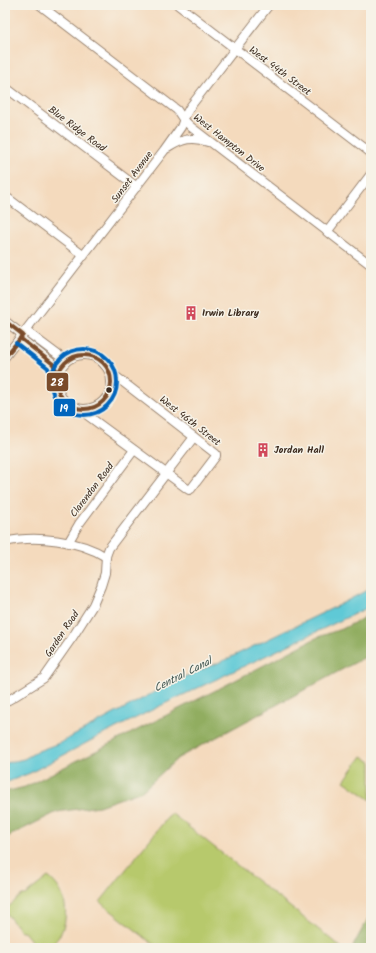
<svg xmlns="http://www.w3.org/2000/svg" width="376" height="953" viewBox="0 0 376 953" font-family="Kalam,sans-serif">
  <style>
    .green { fill: #b7c96c; stroke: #797a45 }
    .forest { fill: #91ad60; stroke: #666c3f }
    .water { fill: #5ec9d6; stroke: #4c7a7a }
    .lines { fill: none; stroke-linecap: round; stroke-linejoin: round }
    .minor-casing { stroke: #98826e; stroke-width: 10 }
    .minor { stroke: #fff; stroke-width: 8 }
    .bus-1-casing { stroke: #f7f3e8; stroke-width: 7 }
    .bus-2-casing { stroke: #f7f3e8; stroke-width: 7 }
    .bus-1 { stroke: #7a4b2a; stroke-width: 4 }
    .bus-2 { stroke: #0065bd; stroke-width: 4 }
    .bus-dot { fill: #3b2a1e; stroke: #f7f3e8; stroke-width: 1.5 }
    .labels { text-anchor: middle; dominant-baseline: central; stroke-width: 3; stroke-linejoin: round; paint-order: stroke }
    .street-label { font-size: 10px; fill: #3b2a1e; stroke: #f7f3e8 }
    .poi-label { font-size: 10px; font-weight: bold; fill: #3b2a1e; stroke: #f7f3e8; text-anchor: start }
    .water-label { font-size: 11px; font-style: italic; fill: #465a55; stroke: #f7f3e8 }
    .line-badge { stroke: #f7f3e8; stroke-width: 1.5 }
    .badge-label { font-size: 11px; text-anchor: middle; font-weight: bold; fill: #fff }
  </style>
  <rect width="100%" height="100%" fill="#f7f3e8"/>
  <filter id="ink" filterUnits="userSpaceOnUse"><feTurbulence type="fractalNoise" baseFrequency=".025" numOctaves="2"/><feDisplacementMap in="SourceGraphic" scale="8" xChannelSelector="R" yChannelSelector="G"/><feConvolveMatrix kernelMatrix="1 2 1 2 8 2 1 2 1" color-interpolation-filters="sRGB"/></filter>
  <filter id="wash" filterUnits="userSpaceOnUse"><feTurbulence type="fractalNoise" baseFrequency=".012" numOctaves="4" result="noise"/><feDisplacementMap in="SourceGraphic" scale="16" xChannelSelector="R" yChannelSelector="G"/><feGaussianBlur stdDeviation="0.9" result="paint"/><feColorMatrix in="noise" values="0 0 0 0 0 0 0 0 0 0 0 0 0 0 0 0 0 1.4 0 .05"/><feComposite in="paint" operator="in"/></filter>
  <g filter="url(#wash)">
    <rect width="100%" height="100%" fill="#f4dabd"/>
    <g class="green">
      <polygon points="362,756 371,762 371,800 344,781"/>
      <polygon points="171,813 342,948 158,948 100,902"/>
      <path d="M48,877C67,890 71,919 58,938C55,941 51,947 46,948C44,949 40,948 37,948L24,932H21L6,913L7,908L22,895H25Z"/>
    </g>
    <g class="forest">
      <polygon points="371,614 371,654 178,758 142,791 99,806 57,812 5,838 5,792 25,787 222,687 318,637 344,628"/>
      <polygon points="371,913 371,948 352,948"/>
    </g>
    <polygon class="water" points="371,588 371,606 164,704 90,741 30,773 5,783 6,763 24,759 38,751 62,742 177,680 227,659 339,605"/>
  </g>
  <g filter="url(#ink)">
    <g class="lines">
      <defs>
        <g id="minor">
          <polyline points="40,5 177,110 183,119 191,127 371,265"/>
          <polyline points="178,5 371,153"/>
          <polyline points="5,87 137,187"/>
          <path d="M168,148C182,139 192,136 208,142"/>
          <polyline points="5,196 84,256"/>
          <polyline points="327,232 371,174"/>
          <polyline points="5,321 23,335"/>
          <polyline points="26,331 58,355 62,357 72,358"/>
          <polyline points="20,338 53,364 56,370 57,379"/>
          <circle cx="84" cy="382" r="27"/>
          <polyline points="5,357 164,151 181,127 185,116 190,107 269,5"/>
          <polyline points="76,407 189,490 191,489 216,456 216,454 114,375 101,361"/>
          <path d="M5,542C35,535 80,540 106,557"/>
          <polyline points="68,543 79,524 134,450"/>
          <polyline points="5,702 12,698 44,678 72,638 93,605 101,586 105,573 106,556 109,548 194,437"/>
        </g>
      </defs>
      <use href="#minor" class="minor-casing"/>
      <use href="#minor" class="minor"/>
      <defs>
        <g id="bus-1">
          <polyline points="5,321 23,335 5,357"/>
          <polyline points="20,338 53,364 56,370 57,379"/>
          <circle cx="84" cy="382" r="27"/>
        </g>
        <g id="bus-2">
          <polyline points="16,343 48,368 51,380"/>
          <circle cx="84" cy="382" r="33"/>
        </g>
      </defs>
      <use href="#bus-1" class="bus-1-casing"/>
      <use href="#bus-2" class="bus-2-casing"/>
      <use href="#bus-1" class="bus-1"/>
      <use href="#bus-2" class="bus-2"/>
    </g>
  </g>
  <defs>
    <symbol id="building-bare" viewBox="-9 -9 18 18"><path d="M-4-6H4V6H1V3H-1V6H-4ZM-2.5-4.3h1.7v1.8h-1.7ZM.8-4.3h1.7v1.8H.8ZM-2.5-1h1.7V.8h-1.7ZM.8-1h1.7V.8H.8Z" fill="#d1495b" stroke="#f7f3e8" stroke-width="2.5" paint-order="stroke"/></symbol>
  </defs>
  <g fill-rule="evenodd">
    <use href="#building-bare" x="181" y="303" width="20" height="20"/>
    <use href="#building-bare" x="253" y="440" width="20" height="20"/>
  </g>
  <circle class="bus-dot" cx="109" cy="390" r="3.5"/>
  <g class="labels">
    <g class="street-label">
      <text transform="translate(280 71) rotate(37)">West 44th Street</text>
      <text transform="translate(77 129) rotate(37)">Blue Ridge Road</text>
      <text transform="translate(229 143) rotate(38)">West Hampton Drive</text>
      <text transform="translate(132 177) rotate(-53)">Sunset Avenue</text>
      <text transform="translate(190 421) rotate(38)">West 46th Street</text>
      <text transform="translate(92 490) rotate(-53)">Clarendon Road</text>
      <text transform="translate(62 634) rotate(-56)">Garden Road</text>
    </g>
    <g class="poi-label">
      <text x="202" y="313">Irwin Library</text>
      <text x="274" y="450">Jordan Hall</text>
    </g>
    <g class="water-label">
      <text transform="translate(183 675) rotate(-27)">Central Canal</text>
    </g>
  </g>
  <g class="line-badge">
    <rect x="46" y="372" width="23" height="20" rx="4" fill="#7a4b2a"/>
    <rect x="53" y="398" width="23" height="19" rx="4" fill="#0065bd"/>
  </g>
  <g class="badge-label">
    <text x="57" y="386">28</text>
    <text x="64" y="412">19</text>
  </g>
  <rect width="376" height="953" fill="none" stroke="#f7f3e8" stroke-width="20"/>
</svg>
